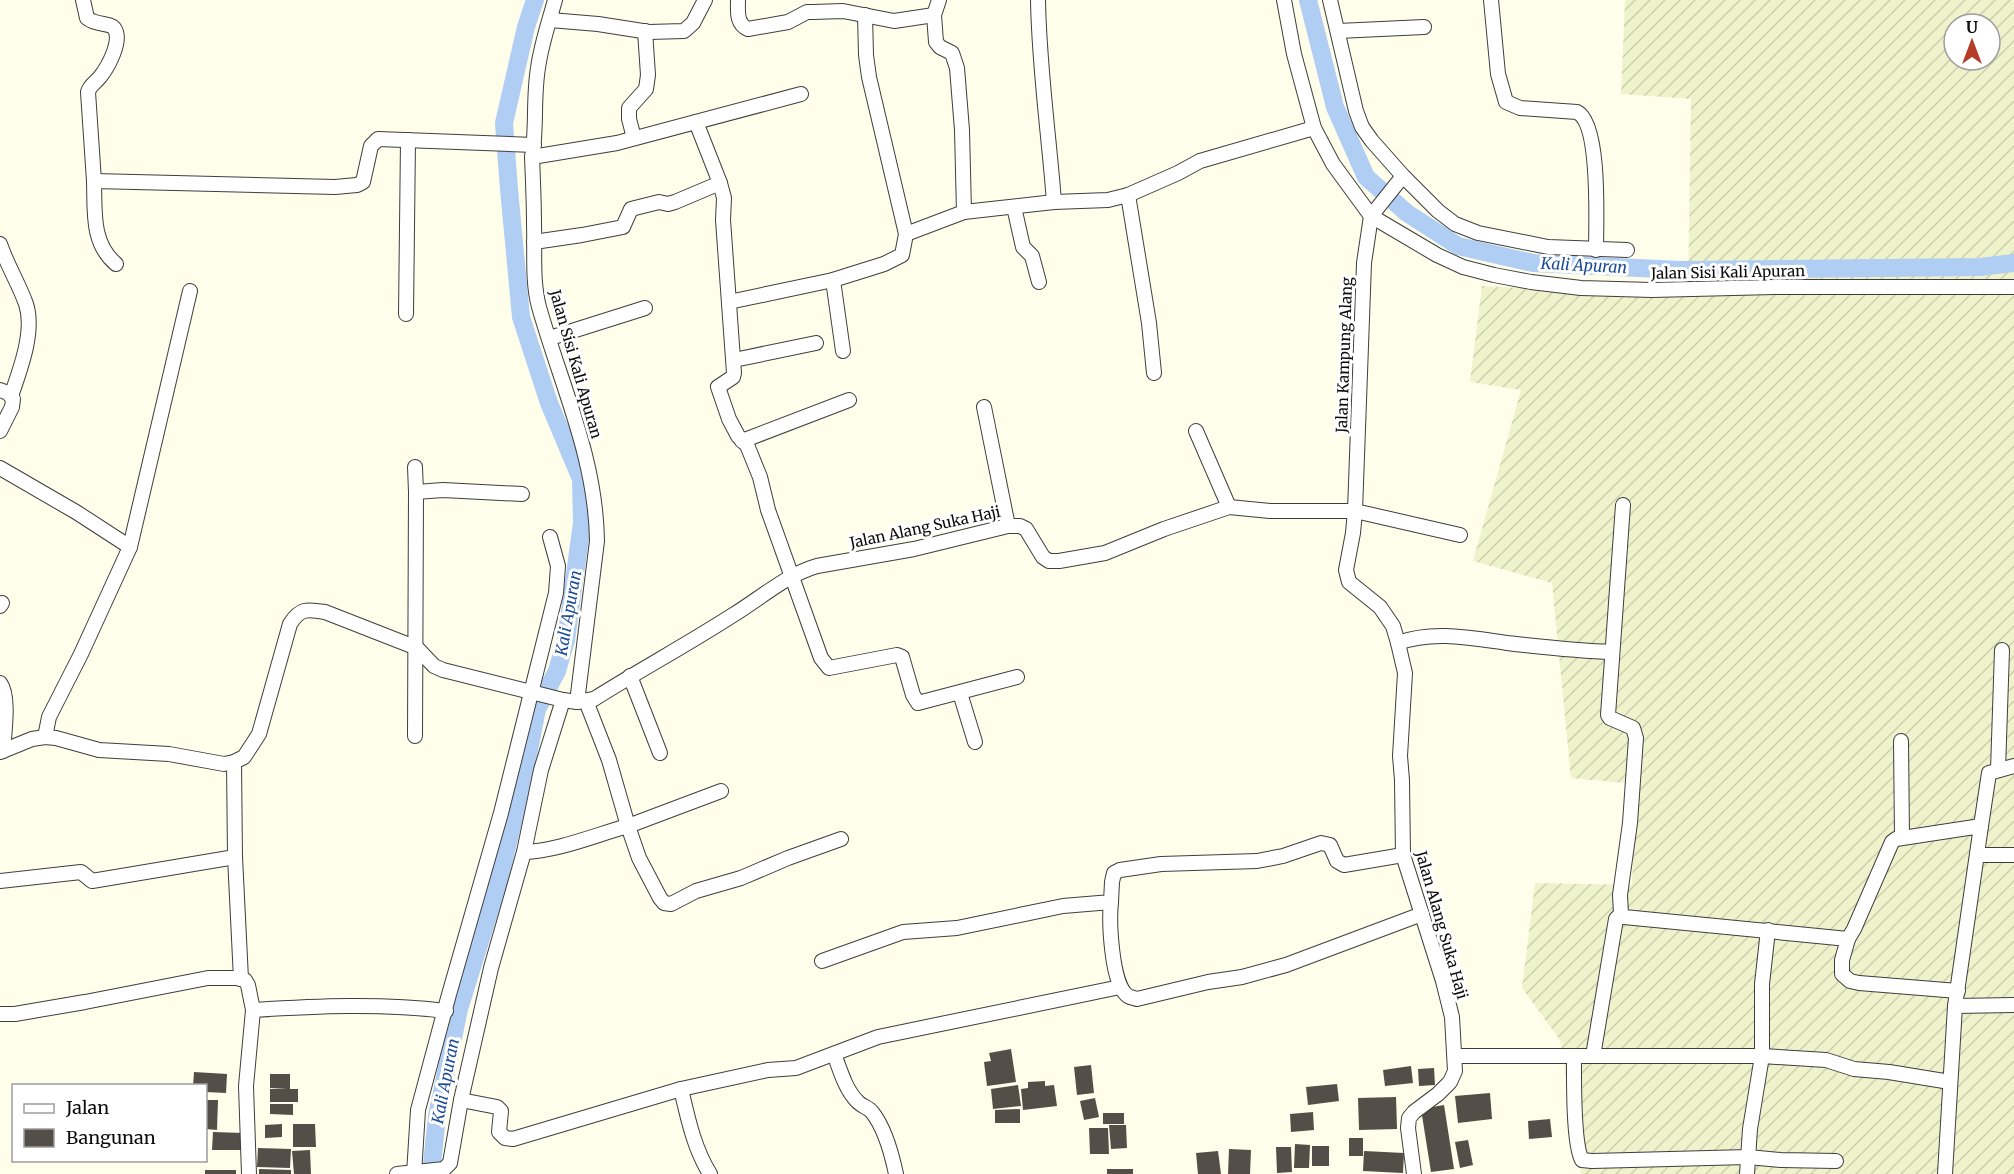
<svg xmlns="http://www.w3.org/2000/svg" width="2014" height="1174" viewBox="0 0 2014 1174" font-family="Merriweather,serif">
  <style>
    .farmland { fill: url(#farmland-furrows); fill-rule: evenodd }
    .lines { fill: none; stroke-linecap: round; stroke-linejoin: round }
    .canal { stroke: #b0cef4; stroke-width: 18 }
    .building { fill: #534e48 }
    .minor-casing { stroke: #3e3e3e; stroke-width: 16 }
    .minor { stroke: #fff; stroke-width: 14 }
    .labels { text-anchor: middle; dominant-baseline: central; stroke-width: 6; stroke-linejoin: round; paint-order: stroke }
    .street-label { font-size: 15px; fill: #0b0b0b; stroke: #fff }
    .water-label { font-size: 16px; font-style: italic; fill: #194a98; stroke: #fff }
  </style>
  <defs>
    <pattern id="farmland-furrows" width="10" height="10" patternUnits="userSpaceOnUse" patternTransform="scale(1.5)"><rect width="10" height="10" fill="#eff3cb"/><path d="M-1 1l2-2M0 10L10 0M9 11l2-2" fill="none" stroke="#cccfad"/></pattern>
  </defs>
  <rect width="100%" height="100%" fill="#fefeea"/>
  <path class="farmland" d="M1625,0H2014V1174H1581L1560,1040L1522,988L1535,883L1632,885L1635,784L1571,778L1552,583L1473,561L1521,390L1470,382L1482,286L1688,297L1691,99L1621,94ZM1954,24H1990V60H1954Z"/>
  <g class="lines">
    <g class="canal">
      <polyline points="1308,0 1335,107 1366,177 1407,213 1458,246 1533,263 1680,270 1980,267 2014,263"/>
      <polyline points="431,1174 437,1116 459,1009 499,880 523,781 537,709 557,671 566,640 582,523 581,479 549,403 521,317 509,189 504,123 526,27 535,0"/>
    </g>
  </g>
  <g class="building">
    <polygon points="1011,1049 1016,1082 987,1086 984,1062 991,1061 989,1053"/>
    <polygon points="1091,1065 1094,1093 1077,1095 1074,1067"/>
    <polygon points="1411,1066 1413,1083 1385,1086 1383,1070"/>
    <polygon points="1434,1068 1435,1085 1419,1086 1418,1069"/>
    <polygon points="194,1072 227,1074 226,1093 206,1092 206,1086 193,1086"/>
    <polygon points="270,1074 290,1074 290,1089 298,1089 298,1102 270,1102 270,1089 287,1088 270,1088"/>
    <polygon points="1045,1081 1045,1086 1054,1085 1057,1106 1023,1110 1021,1089 1028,1088 1028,1082"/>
    <polygon points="1337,1084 1339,1101 1308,1105 1306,1087"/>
    <polygon points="1018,1085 1021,1106 993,1109 991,1089"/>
    <polygon points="1490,1093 1492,1119 1458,1123 1455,1096"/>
    <polygon points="1396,1097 1397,1129 1359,1130 1358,1098"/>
    <polygon points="1095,1098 1099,1117 1084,1120 1080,1101"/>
    <polygon points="206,1100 218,1100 217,1130 206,1129"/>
    <polygon points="270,1104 293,1104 293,1115 270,1114"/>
    <polygon points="1444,1105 1454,1169 1431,1172 1421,1109"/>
    <polygon points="1020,1109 1020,1123 995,1123 995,1110"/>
    <polygon points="1313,1112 1314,1130 1291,1132 1290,1114"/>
    <rect x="1103" y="1113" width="21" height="11"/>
    <polygon points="1550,1119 1552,1137 1529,1139 1528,1121"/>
    <polygon points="282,1124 282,1137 265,1138 265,1125"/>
    <polygon points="293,1124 315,1124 316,1147 293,1147"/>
    <polygon points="1109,1125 1126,1125 1127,1148 1111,1149"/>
    <polygon points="1089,1128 1108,1128 1109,1154 1090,1154"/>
    <polygon points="213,1132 244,1133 244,1150 212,1150"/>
    <rect x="1349" y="1138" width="14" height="18"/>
    <polygon points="1468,1140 1473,1165 1460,1168 1455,1142"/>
    <polygon points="1295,1144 1310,1145 1309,1168 1294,1168"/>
    <rect x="1312" y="1146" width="17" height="20"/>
    <polygon points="1276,1147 1291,1147 1292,1172 1277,1173"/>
    <polygon points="258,1148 291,1149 290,1168 257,1167"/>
    <polygon points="1229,1149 1251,1150 1250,1174 1228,1174"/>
    <polygon points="310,1150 311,1174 294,1174 292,1151"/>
    <polygon points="1218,1151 1221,1174 1198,1174 1196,1153"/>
    <polygon points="1364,1151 1404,1153 1403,1173 1363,1171"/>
    <polygon points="259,1169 291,1170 291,1174 259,1174"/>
    <rect x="1107" y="1169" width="26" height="5"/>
    <rect x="205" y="1170" width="31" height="4"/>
  </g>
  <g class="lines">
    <defs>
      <g id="minor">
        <path d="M83,0L87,18C95,25 110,23 114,28C123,40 108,67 100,77C95,83 90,85 88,92L94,181"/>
        <path d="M555,0C549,22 541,45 538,68C533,98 537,128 532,157C533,180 534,203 534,225C535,252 532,281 539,307C561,385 596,458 597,541L577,702"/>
        <path d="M738,0C738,11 736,24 748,29L788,22L807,12H813L843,11L894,21L934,15"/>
        <polyline points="939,0 934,15 936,42 940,47 952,53 957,68 962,130 964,212"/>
        <path d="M1038,0C1039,68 1049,135 1054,202"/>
        <polyline points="1284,0 1294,54 1314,128 1333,164 1371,216 1437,255 1463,267 1494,275 1531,282 1581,288 1652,290 1774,287 2014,287"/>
        <polyline points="1330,0 1356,111 1362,127 1372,141 1403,176 1438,211 1455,224 1478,233 1548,247 1627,250"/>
        <path d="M1491,0L1498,74L1506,102L1520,108L1577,112C1601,124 1596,224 1596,250"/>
        <polyline points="865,15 866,55 869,77 906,234"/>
        <polyline points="550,20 598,24 649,32 684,31 693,23 705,0"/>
        <polyline points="1338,31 1424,27"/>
        <polyline points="696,122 720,183 724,198 723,220 734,373 733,377 718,387 729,419 738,436 747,445 760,477 768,510 821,658 829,668 897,655 902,657 913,695 918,703 1017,677"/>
        <polyline points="634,138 629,119 629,108 646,89 648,75 645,31"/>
        <polyline points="532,157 617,143 801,94"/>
        <polyline points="1403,176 1371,216 1364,263 1355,511 1460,535"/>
        <polyline points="1128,195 1149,323 1154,373"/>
        <polyline points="1014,207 1023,247 1032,256 1039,282"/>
        <polyline points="534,242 582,235 623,227 631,209 659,202 668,204 675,202 720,183"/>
        <path d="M0,244C7,265 19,284 26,304C35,331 20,370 11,396"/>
        <path d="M116,264C91,243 95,211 94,181L335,187L357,185L363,182L371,146L378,139L534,145"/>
        <polyline points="833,280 843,351"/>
        <polyline points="729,302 833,280 884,264 902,255 906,234 964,212 1054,202 1108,200 1128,195 1178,173 1200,161 1314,128"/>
        <polyline points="406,314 408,140"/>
        <polyline points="550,338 645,308"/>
        <polyline points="734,360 816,343"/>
        <polyline points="0,390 8,393 13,399 12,407 0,431"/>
        <polyline points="984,407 1008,526"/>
        <polyline points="1196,431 1229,507"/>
        <polyline points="742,441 849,400"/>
        <polyline points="415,467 416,492 415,736"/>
        <polyline points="0,468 76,512 130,547"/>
        <polyline points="416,492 443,490 522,494"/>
        <polyline points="1623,505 1608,715 1610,718 1633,728 1636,738 1630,823 1620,895 1621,914 1624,917 1848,939 1854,929 1892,842 1896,839 1981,826 1955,1006 1945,1174"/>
        <polyline points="0,606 2,603"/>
        <path d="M1398,643C1433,630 1471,638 1507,643C1542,647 1577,651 1612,652"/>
        <polyline points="630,676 660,753"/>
        <path d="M0,683C10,696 4,734 3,751"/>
        <polyline points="960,693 975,742"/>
        <polyline points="586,701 609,760 628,826 721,791"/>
        <polyline points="45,737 49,717 81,654 130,547 190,291"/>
        <polyline points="1901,741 1902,837"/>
        <path d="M0,752L32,739L45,737L56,738L99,750L169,754L224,764L234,762L244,757L259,734L290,624C300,608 307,609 325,612L417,648L434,666L443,670L563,700L577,702L594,699C640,670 688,644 733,615C761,598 786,575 817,566L914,549L1008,526H1020L1026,529L1043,557L1049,561H1059L1105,553L1164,529L1229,507L1270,511H1355L1353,533L1346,570L1349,582L1380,607L1393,626L1398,643L1405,673L1400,756L1402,780L1403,855L1443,981L1452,1017L1455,1071L1450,1082L1438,1094L1414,1112L1409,1118L1408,1128L1414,1174"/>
        <polyline points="234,762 235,857 241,979"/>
        <polyline points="1998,770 2002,650"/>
        <polyline points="1981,826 1989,773 2014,766"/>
        <path d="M524,852C558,851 595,835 628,826L639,858L660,898L664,903L671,904L696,891L741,878L788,858L841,839"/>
        <polyline points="1978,855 2014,855"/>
        <polyline points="0,881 81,872 92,881 235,857"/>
        <path d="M1111,902C1109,920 1111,985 1128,996C1129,997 1135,998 1137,999L1208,982L1242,977L1286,965L1422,914"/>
        <polyline points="1848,939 1842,960 1842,974 1850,981 1859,983 1958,991"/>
        <polyline points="822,961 903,932 957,928 1063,906 1111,902 1112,882 1114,873 1120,870 1161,864 1257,861 1283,856 1321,843 1330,845 1337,861 1344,865 1403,855"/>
        <polyline points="1955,1006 2014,1005"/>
        <path d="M253,1010C317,1006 381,1003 446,1011"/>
        <polyline points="0,1014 15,1014 85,1002 208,978 236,978 245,980 248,985 253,1010 246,1086 249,1174"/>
        <path d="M834,1054C840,1069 845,1089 857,1101C861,1106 868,1107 872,1112C884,1127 892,1155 896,1174"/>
        <polyline points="1455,1056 1762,1056 1826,1060 1854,1069 1889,1072 1950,1082"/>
        <path d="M1574,1056C1574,1077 1573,1144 1582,1160L1592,1161L1748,1157L1781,1160L1836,1161"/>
        <polyline points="1593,1056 1616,919 1621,914"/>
        <path d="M681,1089C688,1119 694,1148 710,1174"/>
        <polyline points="461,1100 497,1107 501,1111 499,1132 505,1138 513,1139 681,1089 768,1070 796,1068 878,1037 1120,987"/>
        <polyline points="397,1174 444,1169 450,1163 461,1100 491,968 524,852 541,770 563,700"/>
        <polyline points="414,1174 418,1110 448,998 501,813 556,593 558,566 550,537"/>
        <polyline points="1747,1174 1750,1129 1762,1056 1762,984 1768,930"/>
      </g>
    </defs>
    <use href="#minor" class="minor-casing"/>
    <use href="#minor" class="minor"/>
  </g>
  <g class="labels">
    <g class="street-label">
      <text transform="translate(1728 272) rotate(-1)">Jalan Sisi Kali Apuran</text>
      <text transform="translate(1344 355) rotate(-88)">Jalan Kampung Alang</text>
      <text transform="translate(576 364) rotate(74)">Jalan Sisi Kali Apuran</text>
      <text transform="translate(925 527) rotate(-12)">Jalan Alang Suka Haji</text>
      <text transform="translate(1442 925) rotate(74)">Jalan Alang Suka Haji</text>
    </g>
    <g class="water-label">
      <text transform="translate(1584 265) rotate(3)">Kali Apuran</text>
      <text transform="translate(568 613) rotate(-80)">Kali Apuran</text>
      <text transform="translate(445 1081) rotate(-79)">Kali Apuran</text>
    </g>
  </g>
  <rect x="12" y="1084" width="195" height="78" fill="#ffffff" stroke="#9d9d9d" stroke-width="1.5"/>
  <rect x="24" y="1104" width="30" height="9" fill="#ffffff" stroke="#9d9d9d" stroke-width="1.5"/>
  <text x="66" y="1114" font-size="18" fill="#0b0b0b">Jalan</text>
  <rect x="24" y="1129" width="30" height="18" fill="#534e48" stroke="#9d9d9d" stroke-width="1.5"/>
  <text x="66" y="1144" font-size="18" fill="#0b0b0b">Bangunan</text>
  <g transform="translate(1972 42)"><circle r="28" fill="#ffffff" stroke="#9d9d9d" stroke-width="1.5"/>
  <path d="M0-4.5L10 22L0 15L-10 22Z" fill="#b63b28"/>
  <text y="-9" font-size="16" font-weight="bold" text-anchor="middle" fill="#0b0b0b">U</text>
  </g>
</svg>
